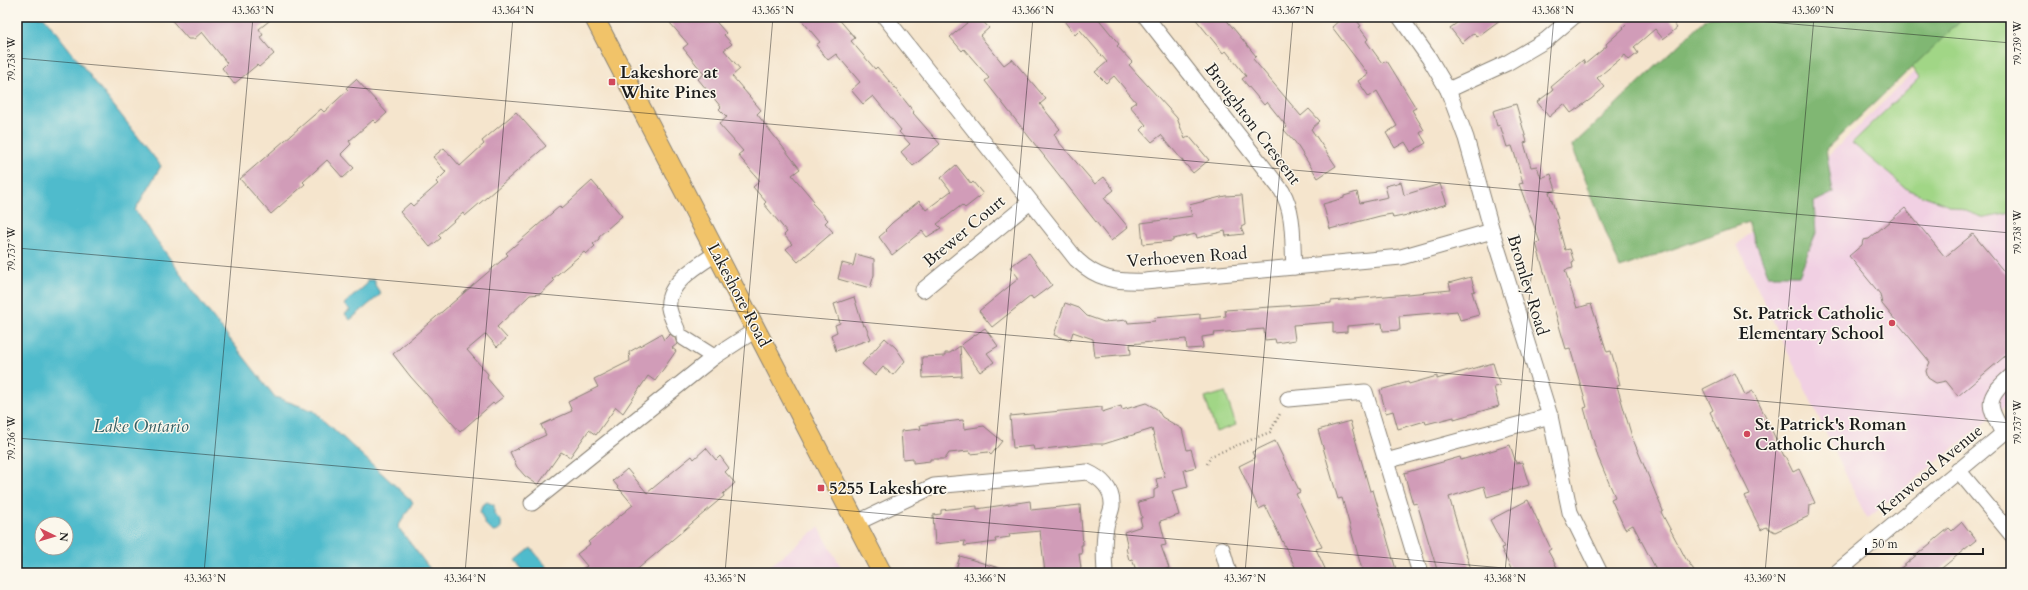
<svg xmlns="http://www.w3.org/2000/svg" width="2028" height="590" viewBox="0 0 2028 590" font-family="Cardo,serif">
  <style>
    .built { fill: #f1d0e3 }
    .green { fill: #a1d686; stroke: #5e7951 }
    .forest { fill: #80b773; stroke: #4e6a48 }
    .water { fill: #50bbcc; stroke: #366c74; fill-rule: evenodd }
    .building { fill: #d19cb8 }
    .lines { fill: none; stroke-linecap: round; stroke-linejoin: round }
    .minor-casing { stroke: #888074; stroke-width: 17 }
    .major-casing { stroke: #888074; stroke-width: 21 }
    .path { stroke: #888074; stroke-width: 2.5; stroke-dasharray: 1 3; stroke-linecap: butt }
    .minor { stroke: #fff; stroke-width: 15 }
    .major { stroke: #f1c369; stroke-width: 19 }
    .ticks { fill: none; stroke: #1c1c1c; stroke-width: 1; stroke-opacity: 0.45 }
    .poi-dot { fill: #d1495b; stroke: #fbf7ec; stroke-width: 1.5 }
    .labels { text-anchor: middle; dominant-baseline: central; stroke-width: 3; stroke-linejoin: round; paint-order: stroke }
    .poi-label { font-size: 17px; font-weight: bold; fill: #1c1c1c; stroke: #fbf7ec; text-anchor: start }
    .street-label { font-size: 17px; fill: #1c1c1c; stroke: #fbf7ec }
    .water-label { font-size: 18px; font-style: italic; fill: #315c62; stroke: #fbf7ec }
    .neatline { fill: none; stroke: #1c1c1c; stroke-width: 1.5 }
    .ticks-label { font-size: 10px; text-anchor: middle; fill: #1c1c1c }
  </style>
  <rect width="100%" height="100%" fill="#fbf7ec"/>
  <filter id="ink" filterUnits="userSpaceOnUse"><feTurbulence type="fractalNoise" baseFrequency=".025" numOctaves="2"/><feDisplacementMap in="SourceGraphic" scale="8" xChannelSelector="R" yChannelSelector="G"/><feConvolveMatrix kernelMatrix="1 2 1 2 8 2 1 2 1" color-interpolation-filters="sRGB"/></filter>
  <filter id="wash" filterUnits="userSpaceOnUse"><feTurbulence type="fractalNoise" baseFrequency=".012" numOctaves="4" result="noise"/><feDisplacementMap in="SourceGraphic" scale="16" xChannelSelector="R" yChannelSelector="G"/><feGaussianBlur stdDeviation="0.9" result="paint"/><feColorMatrix in="noise" values="0 0 0 0 0 0 0 0 0 0 0 0 0 0 0 0 0 1.4 0 .05"/><feComposite in="paint" operator="in"/></filter>
  <g filter="url(#wash)">
    <rect width="100%" height="100%" fill="#f5e5cd"/>
    <g class="built">
      <polygon points="1914,72 2011,199 2011,401 1867,519 1737,245"/>
      <polygon points="819,527 844,573 761,573"/>
    </g>
    <g class="green">
      <polygon points="1875,17 2011,17 2011,213 1985,218 1908,190 1852,143 1919,78"/>
      <polygon points="1225,392 1236,425 1216,432 1205,398"/>
    </g>
    <polygon class="forest" points="1708,17 1965,17 1826,149 1833,193 1814,202 1816,233 1799,275 1768,275 1748,222 1620,268 1572,146"/>
    <g class="water">
      <path d="M17,17H44L161,166L135,210L201,302L275,397L314,411L413,502L398,527L433,573H17ZM42,524H66V548H42Z"/>
      <polygon points="367,280 375,280 375,285 381,294 350,320 345,314 350,310 344,304 367,284"/>
      <path d="M487,502L494,505V514L501,521C502,528 500,532 493,532L485,524L480,511L482,505Z"/>
      <polygon points="531,548 552,573 524,573 515,561"/>
    </g>
    <g id="blocks">
      <g class="building">
        <polygon points="169,17 274,17 259,29 263,35 260,37 274,54 259,67 257,65 234,84 222,68 227,63 202,32 194,39 188,39"/>
        <polygon points="665,17 712,17 726,33 724,35 732,44 724,50 740,69 732,76 761,110 757,114 800,169 792,175 814,201 812,203 828,220 825,223 833,232 798,262 786,249 792,244 784,235 787,232 764,204 766,202 753,187 760,181 738,155 743,151 719,124 727,117 719,109 721,107 698,79 704,74 683,48 688,44"/>
        <polygon points="799,17 837,17 855,38 851,41 875,69 877,67 890,82 914,112 913,113 940,144 913,166 901,152 910,144 899,132 901,130 873,96 863,104 851,90 860,82 836,54 828,60 816,45 820,42"/>
        <polygon points="974,17 979,17 989,28 980,36 1004,65 1012,59 1046,99 1040,104 1060,129 1054,134 1058,141 1095,184 1104,177 1114,190 1104,198 1128,227 1111,241 985,81 989,78 964,49 962,51 950,37"/>
        <polygon points="1061,17 1097,17 1119,44 1117,46 1132,62 1129,65 1177,118 1185,139 1189,136 1209,160 1193,173 1161,135 1152,142 1141,130 1146,125 1130,106 1136,102 1114,76 1106,83 1095,72 1107,62 1080,30 1075,35"/>
        <polygon points="1194,17 1224,17 1256,56 1253,59 1301,116 1309,109 1320,121 1311,129 1336,166 1318,178 1295,142 1284,130 1287,127 1267,102 1264,105 1242,79 1246,76 1226,51 1223,53"/>
        <polygon points="1343,17 1354,17 1361,26 1359,27 1368,39 1366,41 1382,63 1387,61 1416,108 1412,110 1424,130 1420,133 1426,143 1411,152 1405,142 1395,148 1386,133 1397,126 1377,91 1369,97 1358,81 1368,74 1332,27"/>
        <polygon points="1465,17 1504,17 1477,37 1474,33 1462,43 1450,28"/>
        <polygon points="1633,17 1669,17 1677,28 1663,39 1655,29 1634,47 1638,53 1629,60 1625,55 1597,78 1605,87 1591,99 1571,113 1564,104 1549,117 1537,102 1553,90 1551,87 1583,60 1585,64 1607,46 1606,44 1624,28 1623,27"/>
        <polygon points="356,79 387,113 376,123 373,120 349,141 351,144 341,154 354,168 343,178 327,160 303,182 305,184 271,214 240,179 321,109 324,112 348,90 346,88"/>
        <polygon points="1516,104 1527,142 1524,143 1531,167 1537,166 1541,178 1551,174 1556,190 1549,192 1558,219 1557,220 1565,250 1570,249 1574,262 1572,263 1573,268 1565,270 1577,308 1591,304 1607,352 1611,351 1616,368 1620,385 1617,386 1632,437 1663,511 1661,512 1686,559 1696,573 1658,573 1633,525 1625,529 1611,499 1615,497 1598,457 1584,408 1587,407 1570,348 1566,349 1556,315 1536,243 1540,242 1519,184 1523,183 1514,152 1512,146 1507,147 1500,125 1497,126 1493,111"/>
        <polygon points="516,112 546,146 465,216 463,213 438,235 441,238 430,247 400,212 410,203 413,206 438,184 436,182 446,172 433,157 444,148 460,166 484,144 482,141"/>
        <polygon points="956,165 971,184 973,182 983,194 965,208 962,205 937,224 941,228 927,237 922,231 892,255 879,237 886,231 885,230 892,223 919,201 926,210 951,191 941,178"/>
        <polygon points="592,181 622,216 599,236 599,239 593,244 595,246 586,254 584,252 552,279 554,281 540,294 530,295 497,327 507,338 497,347 486,334 467,350 488,374 487,378 503,397 494,404 493,403 460,432 410,376 393,354 508,255 506,253 513,247 560,206 561,209"/>
        <polygon points="1401,182 1404,195 1440,184 1447,204 1417,213 1393,218 1392,214 1380,216 1330,229 1323,204 1344,198 1344,196 1357,192 1360,203 1388,197 1385,186"/>
        <polygon points="1242,195 1245,225 1241,227 1244,234 1226,236 1225,231 1197,238 1196,234 1173,239 1173,241 1143,244 1141,223 1192,216 1189,205 1225,196"/>
        <polygon points="1905,208 1945,257 1973,234 2011,280 2011,351 1958,396 1946,381 1936,383 1928,378 1926,371 1930,362 1882,304 1880,294 1849,256 1862,245 1863,240 1869,239"/>
        <polygon points="1029,253 1052,285 1033,299 1031,296 992,327 979,311 1018,279 1018,277 1010,267"/>
        <polygon points="856,254 874,259 874,275 870,288 838,279 842,263 853,266"/>
        <polygon points="1471,277 1475,291 1472,292 1479,315 1460,320 1457,311 1399,316 1400,330 1383,331 1382,323 1347,326 1347,332 1333,333 1333,322 1293,325 1295,340 1276,343 1275,339 1265,340 1264,329 1214,333 1215,335 1202,337 1203,348 1187,349 1186,339 1130,344 1131,354 1095,357 1093,339 1073,332 1070,341 1054,335 1065,303 1079,308 1087,316 1104,322 1127,320 1128,323 1155,321 1154,318 1200,314 1200,319 1226,316 1225,310 1331,303 1331,301 1451,290 1449,283"/>
        <polygon points="854,297 863,326 865,325 871,339 836,351 831,335 837,332 835,325 840,323 834,304"/>
        <polygon points="985,328 998,346 987,353 994,362 980,372 961,345"/>
        <polygon points="661,334 664,340 670,334 675,338 677,344 672,348 676,351 655,381 648,376 623,413 616,407 596,435 589,430 570,457 561,452 538,485 525,476 517,467 510,452 546,435 541,425 572,411 568,402 598,387 594,379 630,361 629,352"/>
        <polygon points="885,338 896,348 905,361 893,375 883,367 875,376 862,364"/>
        <polygon points="960,346 962,376 923,378 922,357 945,356 945,353 950,353"/>
        <polygon points="1493,363 1500,386 1494,387 1499,406 1454,419 1454,417 1426,424 1425,421 1398,429 1393,411 1386,413 1380,390 1408,382 1409,384 1437,376 1437,379"/>
        <polygon points="1735,373 1745,395 1753,391 1784,456 1785,456 1793,472 1799,469 1815,503 1810,505 1809,516 1775,532 1766,527 1761,530 1744,496 1750,494 1710,412 1713,410 1703,389"/>
        <polygon points="1146,403 1157,409 1162,417 1182,429 1187,450 1191,449 1196,467 1184,470 1188,487 1172,491 1179,515 1160,521 1166,545 1161,546 1169,568 1155,573 1137,573 1132,559 1129,560 1126,548 1128,547 1124,532 1142,526 1140,518 1142,518 1138,502 1154,498 1154,490 1158,488 1156,479 1165,477 1152,429 1104,444 1089,444 1034,450 1033,446 1013,448 1010,416 1102,407 1102,412 1121,406 1122,410"/>
        <polygon points="963,420 964,429 984,426 1002,441 991,455 988,452 971,454 969,451 949,453 945,459 930,459 930,461 913,463 913,458 903,459 901,431 921,429 920,425"/>
        <polygon points="1350,421 1370,491 1373,490 1397,573 1363,573 1342,498 1338,499 1318,430"/>
        <polygon points="1275,441 1300,492 1296,494 1322,547 1316,549 1327,573 1298,573 1265,506 1259,509 1239,466 1255,458 1252,452"/>
        <polygon points="1510,445 1516,463 1522,462 1529,485 1487,497 1484,486 1449,497 1472,573 1438,573 1417,503 1413,504 1404,473 1460,457 1461,460"/>
        <polygon points="706,448 716,460 720,456 729,468 725,472 735,483 723,494 724,496 633,573 578,573 587,566 577,554 590,544 588,542 633,505 613,481 627,469 647,493 692,456 694,459"/>
        <polygon points="1528,500 1551,549 1548,551 1560,573 1513,573 1501,548 1504,547 1490,520"/>
        <polygon points="1030,501 1031,510 1080,505 1083,545 1081,545 1082,554 1079,554 1081,568 1077,573 1045,573 1040,531 1009,534 1010,537 995,539 996,542 964,546 965,541 935,544 933,515 941,514 941,510 977,506 977,509"/>
        <polygon points="1962,522 1976,540 1936,573 1895,573 1949,528 1952,531"/>
        <polygon points="960,556 1005,570 1004,573 955,573"/>
      </g>
    </g>
  </g>
  <g filter="url(#ink)">
    <use href="#blocks" fill-opacity="0" stroke="#888074" stroke-width="1"/>
    <g class="lines">
      <defs>
        <g id="minor">
          <path d="M885,17L1076,259C1098,280 1116,282 1145,281L1401,257L1492,231"/>
          <path d="M1146,17L1282,191C1295,214 1292,241 1294,267"/>
          <polyline points="1400,17 1429,58 1448,90 1466,138 1492,231 1550,416 1570,512 1600,573"/>
          <polyline points="1448,90 1507,63 1546,40 1573,17"/>
          <polyline points="923,290 1030,202"/>
          <path d="M677,329C674,322 670,315 669,308C665,284 700,264 717,253"/>
          <polyline points="684,338 714,357 757,329"/>
          <polyline points="1288,399 1365,392 1420,573"/>
          <path d="M2003,433C1987,404 1985,399 2011,376"/>
          <polyline points="1386,461 1550,416"/>
          <polyline points="1958,470 2011,534"/>
          <polyline points="532,503 714,357"/>
          <path d="M856,523L934,486L1087,472C1101,478 1113,489 1112,506C1111,513 1107,520 1106,527C1103,542 1104,558 1105,573"/>
          <polyline points="1222,549 1229,573"/>
          <polyline points="1836,573 2011,427"/>
        </g>
        <polyline id="major" points="594,17 882,573"/>
      </defs>
      <use href="#minor" class="minor-casing"/>
      <use href="#major" class="major-casing"/>
      <polyline class="path" points="1207,464 1211,456 1270,432 1281,412"/>
      <use href="#minor" class="minor"/>
      <use href="#major" class="major"/>
    </g>
  </g>
  <path class="ticks" d="M1712,17L2011,43M17,58L2011,233M17,248L2011,423M17,438L1561,573M204,573L253,17M465,573L513,17M725,573L773,17M985,573L1033,17M1245,573L1293,17M1505,573L1554,17M1765,573L1814,17"/>
  <g class="poi-dot">
    <rect x="608" y="78" width="8" height="8" rx="2"/>
    <circle cx="1892" cy="323" r="4"/>
    <circle cx="1747" cy="434" r="4"/>
    <rect x="817" y="484" width="8" height="8" rx="2"/>
  </g>
  <g class="labels">
    <g class="poi-label">
      <text x="620" y="72">Lakeshore at<tspan x="620" dy="20">White Pines</tspan></text>
      <text x="1884" y="313" text-anchor="end">St. Patrick Catholic<tspan x="1884" dy="20">Elementary School</tspan></text>
      <text x="1755" y="424">St. Patrick's Roman<tspan x="1755" dy="20">Catholic Church</tspan></text>
      <text x="829" y="488">5255 Lakeshore</text>
    </g>
    <g class="street-label">
      <text transform="translate(1253 124) rotate(53)">Broughton Crescent</text>
      <text transform="translate(964 231) rotate(-40)">Brewer Court</text>
      <text transform="translate(1187 257) rotate(-4)">Verhoeven Road</text>
      <text transform="translate(1528 285) rotate(73)">Bromley Road</text>
      <text transform="translate(739 295) rotate(62)">Lakeshore Road</text>
      <text transform="translate(1930 470) rotate(-40)">Kenwood Avenue</text>
    </g>
    <g class="water-label">
      <text x="141" y="426">Lake Ontario</text>
    </g>
  </g>
  <rect width="2028" height="590" fill="none" stroke="#fbf7ec" stroke-width="44"/>
  <g transform="translate(54 536) rotate(95)"><circle r="19" fill="#fbf7ec" stroke="#a29f99"/>
  <path d="M0-3L7 15L0 10L-7 15Z" fill="#d1495b"/>
  <text y="-6" font-size="11" font-weight="bold" text-anchor="middle" fill="#1c1c1c">N</text>
  </g>
  <path d="M1866 548v6h117v-6" fill="none" stroke="#1c1c1c" stroke-width="2"/>
  <text x="1872" y="548" font-size="12" fill="#1c1c1c" stroke="#fbf7ec" stroke-width="3" paint-order="stroke">50 m</text>
  <rect x="22" y="22" width="1984" height="546" class="neatline"/>
  <g class="ticks-label">
    <text x="253" y="14">43.363°N</text>
    <text x="513" y="14">43.364°N</text>
    <text x="773" y="14">43.365°N</text>
    <text x="1033" y="14">43.366°N</text>
    <text x="1293" y="14">43.367°N</text>
    <text x="1553" y="14">43.368°N</text>
    <text x="1813" y="14">43.369°N</text>
    <text transform="translate(2017 43) rotate(-90)" y="4">79.739°W</text>
    <text transform="translate(11 59) rotate(-90)" y="4">79.738°W</text>
    <text transform="translate(2017 232) rotate(-90)" y="4">79.738°W</text>
    <text transform="translate(11 249) rotate(-90)" y="4">79.737°W</text>
    <text transform="translate(2017 422) rotate(-90)" y="4">79.737°W</text>
    <text transform="translate(11 438) rotate(-90)" y="4">79.736°W</text>
    <text x="205" y="582">43.363°N</text>
    <text x="465" y="582">43.364°N</text>
    <text x="725" y="582">43.365°N</text>
    <text x="985" y="582">43.366°N</text>
    <text x="1245" y="582">43.367°N</text>
    <text x="1505" y="582">43.368°N</text>
    <text x="1765" y="582">43.369°N</text>
  </g>
</svg>
